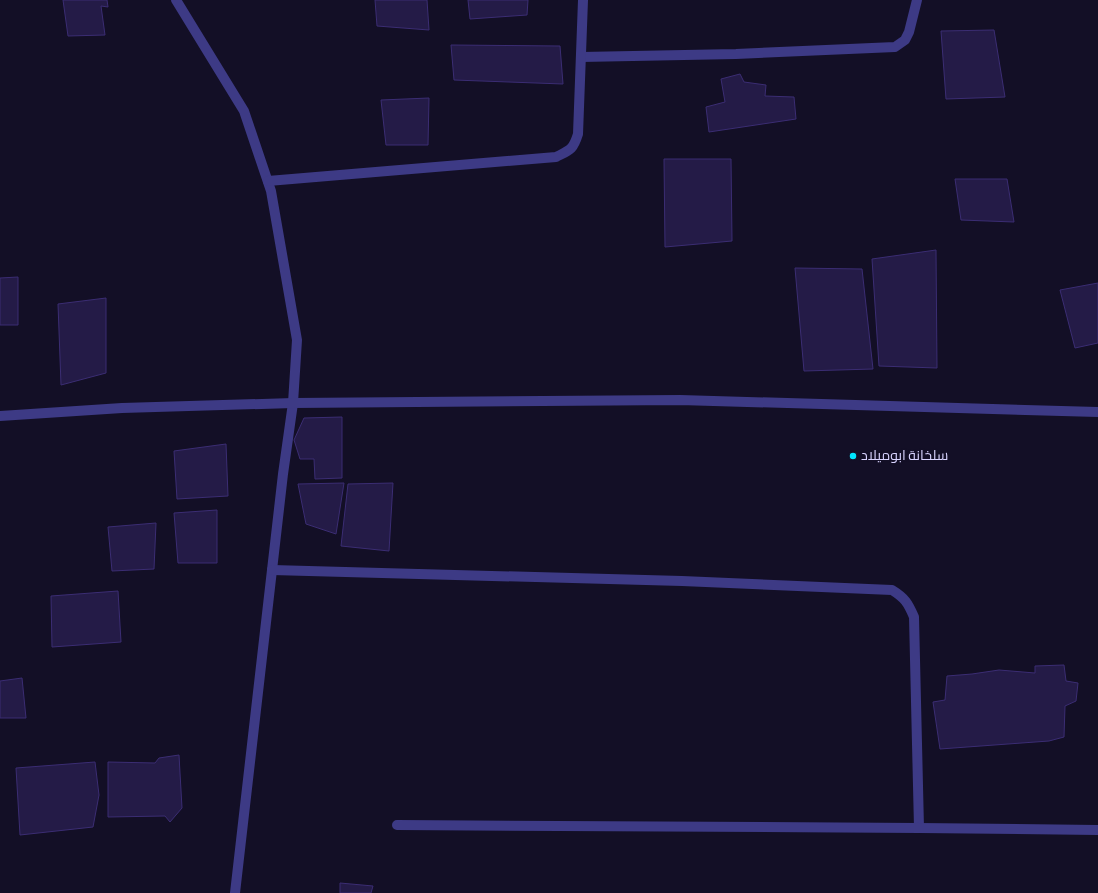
<svg xmlns="http://www.w3.org/2000/svg" width="1098" height="893" viewBox="0 0 1098 893" font-family="'Alegreya Sans',Cairo,sans-serif">
  <style>
    .building { fill: #241b47; stroke: #3b2d73 }
    .lines { fill: none; stroke-linecap: round; stroke-linejoin: round }
    .minor { stroke: #3d3a85; stroke-width: 10 }
    .poi-dot { fill: #00e5ff; stroke: #130f26; stroke-width: 1.5 }
    .labels { text-anchor: middle; dominant-baseline: central; stroke-width: 4; stroke-linejoin: round; paint-order: stroke }
    .poi-label { font-size: 14px; fill: #d9d4ff; stroke: #130f26; text-anchor: start }
  </style>
  <rect width="100%" height="100%" fill="#130f26"/>
  <g class="building">
    <polygon points="63,0 107,0 108,7 101,6 105,35 68,36"/>
    <polygon points="375,0 427,0 429,30 377,26"/>
    <polygon points="468,0 528,0 527,15 470,19"/>
    <polygon points="994,30 1005,97 946,99 941,31"/>
    <polygon points="451,45 560,46 563,84 454,80"/>
    <polygon points="740,74 744,82 766,85 765,96 794,97 796,119 709,132 706,107 725,102 721,79"/>
    <polygon points="429,98 428,145 386,145 381,100"/>
    <polygon points="664,159 731,159 732,241 665,247"/>
    <polygon points="955,179 1007,179 1014,222 961,220"/>
    <polygon points="936,250 937,368 879,366 872,259"/>
    <polygon points="795,268 862,269 873,369 804,371"/>
    <polygon points="18,277 18,325 0,325 0,278"/>
    <polygon points="1098,283 1098,343 1075,348 1060,290"/>
    <polygon points="106,298 106,373 61,385 58,304"/>
    <polygon points="342,417 342,478 315,479 314,459 300,459 294,440 304,418"/>
    <polygon points="226,444 228,496 177,499 174,451"/>
    <polygon points="344,483 336,534 306,524 298,484"/>
    <polygon points="393,483 389,551 341,546 348,484"/>
    <polygon points="217,510 217,563 178,563 174,513"/>
    <polygon points="156,523 154,569 112,571 108,527"/>
    <polygon points="118,591 121,642 52,647 51,596"/>
    <polygon points="1064,665 1066,681 1078,683 1076,701 1065,706 1064,737 1049,741 940,749 933,702 945,700 947,676 972,674 999,670 1035,673 1035,666"/>
    <polygon points="22,678 26,718 0,718 0,681"/>
    <polygon points="179,755 182,808 170,822 165,816 108,817 108,762 155,763 159,758"/>
    <polygon points="95,762 99,795 93,827 20,835 16,768"/>
    <polygon points="340,883 373,886 371,893 340,893"/>
  </g>
  <g class="lines">
    <g class="minor">
      <polyline points="176,0 244,111 271,191 297,340 293,403 283,474 235,893"/>
      <polyline points="581,57 736,54 895,47 905,40 909,32 917,0"/>
      <path d="M268,181L556,157C570,150 573,150 578,134L583,0"/>
      <polyline points="0,416 122,408 293,403 680,400 1098,412"/>
      <path d="M272,570L682,581L892,590C905,598 908,603 914,617L919,828"/>
      <polyline points="397,825 919,828 1098,830"/>
    </g>
  </g>
  <circle class="poi-dot" cx="853" cy="456" r="4"/>
  <g class="labels">
    <g class="poi-label">
      <text x="861" y="456">سلخانة ابوميلاد</text>
    </g>
  </g>
</svg>
